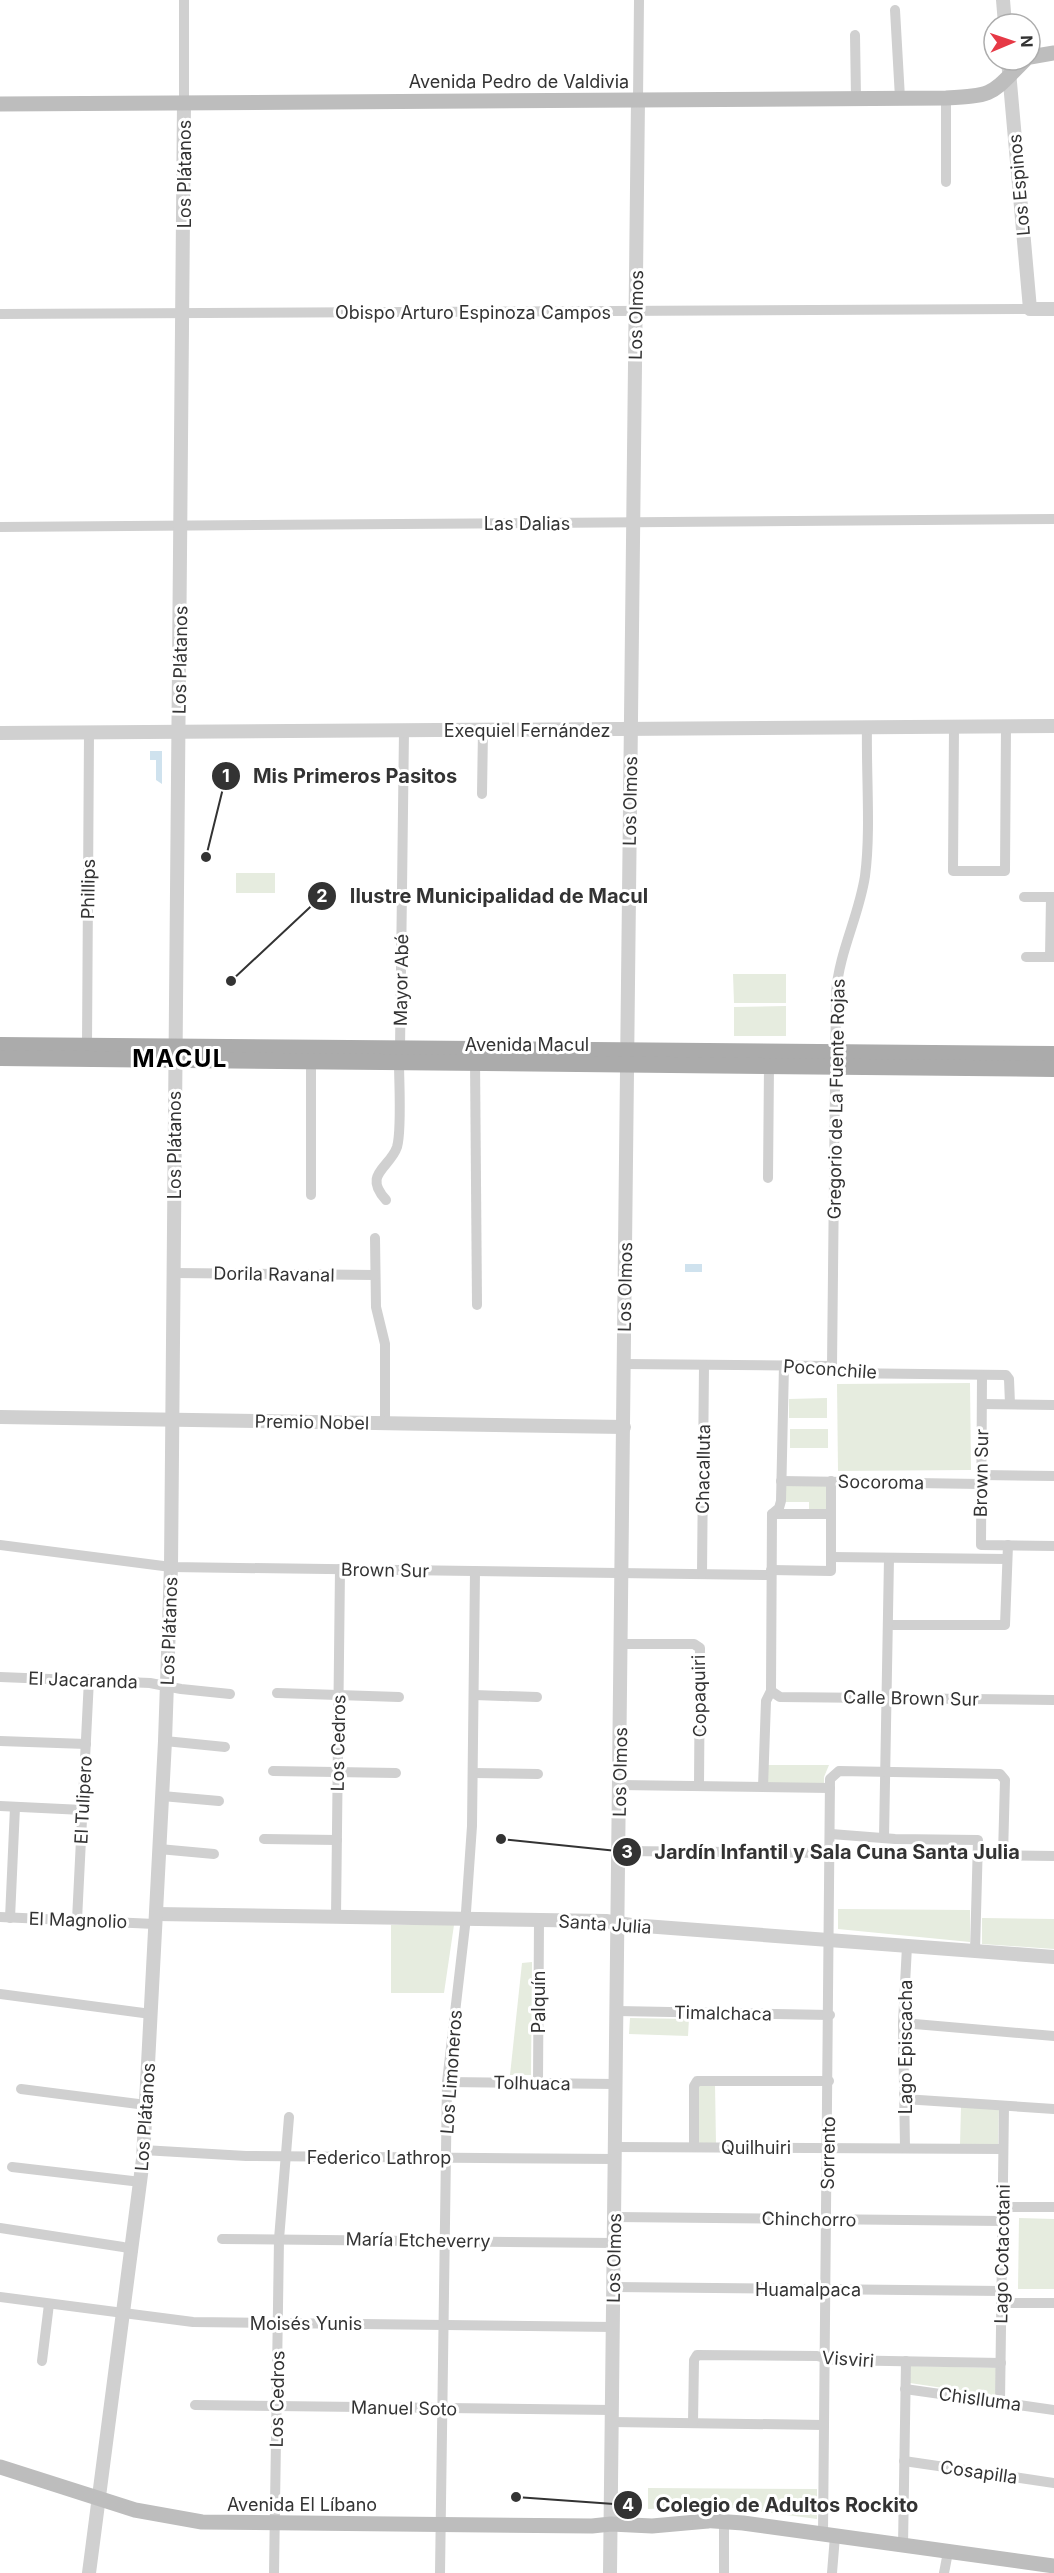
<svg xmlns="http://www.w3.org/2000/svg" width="1054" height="2573" viewBox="0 0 1054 2573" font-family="Inter,sans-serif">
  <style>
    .green { fill: #e6ecdf }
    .water { fill: #cfe2ee }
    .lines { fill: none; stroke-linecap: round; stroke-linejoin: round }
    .minor { stroke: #d0d0d0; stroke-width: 10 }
    .tertiary { stroke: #d0d0d0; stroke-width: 14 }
    .secondary { stroke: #bdbdbd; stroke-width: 15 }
    .primary { stroke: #ababab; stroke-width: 16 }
    .labels { text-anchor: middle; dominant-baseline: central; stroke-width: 6; stroke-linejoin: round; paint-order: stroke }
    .street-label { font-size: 18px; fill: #333; stroke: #fff }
    .district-label { font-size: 24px; font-weight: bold; letter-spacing: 1.5px; fill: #000; stroke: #fff }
    .leader { fill: none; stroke: #333; stroke-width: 2 }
    .callout-dot { fill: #333; stroke: #fff; stroke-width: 2 }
    .mark-label { font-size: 18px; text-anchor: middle; font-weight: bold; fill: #fff }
    .callout-label { font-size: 20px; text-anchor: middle; font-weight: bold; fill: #333; stroke: #fff; stroke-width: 6; stroke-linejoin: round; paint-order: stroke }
  </style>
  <rect width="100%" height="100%" fill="#fff"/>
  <g class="green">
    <rect x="236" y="873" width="39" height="20"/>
    <polygon points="733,974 786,974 786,1003 734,1003"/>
    <polygon points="786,1006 786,1036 734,1036 734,1007"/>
    <polygon points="970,1383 971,1470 838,1471 837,1384"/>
    <polygon points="827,1398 827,1418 789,1418 789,1399"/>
    <rect x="790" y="1429" width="38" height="19"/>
    <polygon points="827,1484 828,1510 809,1510 809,1502 786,1502 786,1485"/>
    <polygon points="766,1765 829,1765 824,1777 824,1783 766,1783"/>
    <polygon points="838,1909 970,1910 970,1942 838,1929"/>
    <polygon points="982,1918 1054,1919 1054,1949 982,1944"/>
    <polygon points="391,1925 454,1925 444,1993 391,1993"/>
    <polygon points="532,1962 531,2075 510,2075 522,1963"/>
    <polygon points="630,2018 689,2019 688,2036 629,2034"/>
    <polygon points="715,2084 716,2144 698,2144 697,2085"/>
    <polygon points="961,2107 999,2108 998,2146 960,2145"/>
    <polygon points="1019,2218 1054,2219 1054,2289 1018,2289"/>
    <polygon points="910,2366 996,2368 996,2396 910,2383"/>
    <polygon points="648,2488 817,2489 817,2519 719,2506 648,2509"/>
  </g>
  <g class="water">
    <polygon points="150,751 162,751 162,784 156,780 156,760 150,760"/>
    <rect x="685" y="1264" width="17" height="8"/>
  </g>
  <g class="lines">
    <g class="minor">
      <polyline points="895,10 900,98"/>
      <polyline points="855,35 856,98"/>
      <polyline points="946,98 946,182"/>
      <polyline points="638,100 639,0"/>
      <polyline points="184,103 184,0"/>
      <polyline points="0,314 1030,309"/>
      <polyline points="0,527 1054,519"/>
      <polyline points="954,727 953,871 1005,871 1006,726"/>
      <polyline points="482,794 483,730"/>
      <polyline points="1024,897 1054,897"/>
      <polyline points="1026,957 1054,957"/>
      <polyline points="1050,957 1051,897"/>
      <polyline points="87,1045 89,733"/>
      <polyline points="400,1049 404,731"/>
      <polyline points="475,1059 477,1305"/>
      <polyline points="768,1178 769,1065"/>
      <polyline points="311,1195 311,1061"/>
      <path d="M386,1200C362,1174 390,1168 397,1147C402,1130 399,1083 399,1062"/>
      <polyline points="375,1238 376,1307 385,1344 385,1424"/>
      <polyline points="173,1273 375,1275"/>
      <polyline points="624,1364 832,1366"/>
      <path d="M832,1366L836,993C839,952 859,916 865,876C871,831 866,774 867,727"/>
      <polyline points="832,1366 833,1371 838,1373 1006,1375 1009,1379 1010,1404"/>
      <polyline points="982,1375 981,1545 1054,1546"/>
      <polyline points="982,1404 1054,1405"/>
      <polyline points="981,1475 1054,1476"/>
      <polyline points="781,1481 981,1484"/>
      <polyline points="772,1514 831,1514"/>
      <polyline points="0,1545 171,1567 771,1575"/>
      <polyline points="831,1557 1007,1559"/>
      <polyline points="771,1570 831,1571 831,1481"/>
      <polyline points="702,1574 704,1365"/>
      <polyline points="888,1625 1005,1625 1008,1545"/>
      <polyline points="621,1644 694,1644 700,1648 699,1786"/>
      <polyline points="0,1677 150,1683 181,1689 230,1694"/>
      <polyline points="771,1691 780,1697 1054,1700"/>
      <polyline points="277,1693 399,1697"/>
      <polyline points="474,1695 537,1697"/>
      <polyline points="0,1741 86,1744"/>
      <polyline points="165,1741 225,1747"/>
      <polyline points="273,1771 396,1773"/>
      <polyline points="473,1773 538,1774"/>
      <polyline points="620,1785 830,1788"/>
      <polyline points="763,1787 766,1701 771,1691 772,1514 779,1508 781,1501 784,1365"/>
      <polyline points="162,1796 219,1801"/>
      <polyline points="0,1806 83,1810"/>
      <polyline points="831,1834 895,1839 978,1840 975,1951"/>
      <polyline points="884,1838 889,1558"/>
      <polyline points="264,1839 337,1840"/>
      <polyline points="159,1849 214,1854"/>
      <polyline points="619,1851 831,1853"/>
      <polyline points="977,1855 1054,1856"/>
      <polyline points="0,1917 155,1924"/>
      <polyline points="336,1917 340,1569"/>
      <polyline points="10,1918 15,1807"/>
      <polyline points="77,1920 89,1679"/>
      <polyline points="0,1994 151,2014"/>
      <polyline points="617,2011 830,2015"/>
      <polyline points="903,2023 1054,2036"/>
      <polyline points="447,2082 616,2084"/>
      <polyline points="538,2083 539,1920"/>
      <polyline points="21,2089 146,2105"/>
      <polyline points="904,2099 1054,2109"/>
      <polyline points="616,2147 1003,2149"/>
      <polyline points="694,2147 694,2086 697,2081 829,2081"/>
      <polyline points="905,2148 903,2023 907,1946"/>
      <polyline points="143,2150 246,2156 615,2159"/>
      <polyline points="12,2167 141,2182"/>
      <polyline points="1003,2207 1054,2207"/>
      <polyline points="615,2217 1002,2221"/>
      <polyline points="0,2228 123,2247 133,2250"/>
      <polyline points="222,2239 614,2243"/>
      <polyline points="614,2287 1002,2291"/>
      <polyline points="0,2297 193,2322 613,2327"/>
      <polyline points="1001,2303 1054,2303"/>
      <polyline points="42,2361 49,2304"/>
      <polyline points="905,2389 1054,2410"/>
      <polyline points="1000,2402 1004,2106"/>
      <polyline points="195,2405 612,2410"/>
      <polyline points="612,2422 824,2425"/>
      <polyline points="693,2423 694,2360 697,2355 817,2356 833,2360 1001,2363"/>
      <polyline points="904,2461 1054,2483"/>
      <polyline points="724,2522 724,2573"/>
      <polyline points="823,2534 830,1779 839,1771 1000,1774 1005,1780 1003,1855"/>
      <polyline points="903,2546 906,2361"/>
      <polyline points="274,2573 279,2239 289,2117"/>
      <polyline points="440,2573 447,2082 465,1926 472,1826 475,1571"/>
      <polyline points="832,2573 835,2536"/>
      <polyline points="944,2573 948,2552"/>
    </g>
    <g class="tertiary">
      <polyline points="1003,0 1005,24"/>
      <polyline points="1008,60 1030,309 1054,309"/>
      <polyline points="0,733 1054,726"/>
      <polyline points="0,1417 624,1427"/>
      <polyline points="156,1914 606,1921 631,1925 1054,1957"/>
      <polyline points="89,2573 143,2159 165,1741 171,1567 184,103"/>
      <polyline points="610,2573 638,100"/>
    </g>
    <g class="secondary">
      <polyline points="1030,57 1054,53"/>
      <path d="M0,104L946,98C996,95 990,95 1025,60"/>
      <polyline points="0,2467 135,2510 202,2522 592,2526 611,2524 652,2526 708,2521"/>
      <polyline points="700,2520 743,2523 1054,2566"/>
    </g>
    <g class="primary">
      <polyline points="0,1045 1054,1054"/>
      <polyline points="0,1058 1054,1069"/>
    </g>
  </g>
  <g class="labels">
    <g class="street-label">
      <text x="519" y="81">Avenida Pedro de Valdivia</text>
      <text transform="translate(184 174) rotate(-90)">Los Plátanos</text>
      <text transform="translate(1019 185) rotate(-95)">Los Espinos</text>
      <text x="473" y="312">Obispo Arturo Espinoza Campos</text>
      <text transform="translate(636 315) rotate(-89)">Los Olmos</text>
      <text x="527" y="523">Las Dalias</text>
      <text transform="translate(180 660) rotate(-89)">Los Plátanos</text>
      <text x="527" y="730">Exequiel Fernández</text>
      <text transform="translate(630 801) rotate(-89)">Los Olmos</text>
      <text transform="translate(88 889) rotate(-89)">Phillips</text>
      <text transform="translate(401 980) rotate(-89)">Mayor Abé</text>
      <text x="527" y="1044">Avenida Macul</text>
      <text transform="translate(836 1099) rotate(-89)">Gregorio de La Fuente Rojas</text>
      <text transform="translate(174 1145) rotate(-90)">Los Plátanos</text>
      <text transform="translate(274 1274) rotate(1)">Dorila Ravanal</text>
      <text transform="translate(625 1287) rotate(-89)">Los Olmos</text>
      <text transform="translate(830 1369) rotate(4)">Poconchile</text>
      <text transform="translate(312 1422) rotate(1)">Premio Nobel</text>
      <text transform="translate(703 1469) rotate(-89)">Chacalluta</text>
      <text transform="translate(981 1473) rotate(-89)">Brown Sur</text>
      <text transform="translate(881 1482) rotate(1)">Socoroma</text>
      <text transform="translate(385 1570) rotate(1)">Brown Sur</text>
      <text transform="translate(169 1631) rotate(-88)">Los Plátanos</text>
      <text transform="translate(83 1680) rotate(2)">El Jacaranda</text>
      <text transform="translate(699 1696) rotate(-91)">Copaquiri</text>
      <text transform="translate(911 1698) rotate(1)">Calle Brown Sur</text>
      <text transform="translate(338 1743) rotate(-89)">Los Cedros</text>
      <text transform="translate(620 1772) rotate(-89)">Los Olmos</text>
      <text transform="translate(83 1800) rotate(-87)">El Tulipero</text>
      <text transform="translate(78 1920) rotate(2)">El Magnolio</text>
      <text transform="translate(605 1924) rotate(4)">Santa Julia</text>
      <text transform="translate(538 2002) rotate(-90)">Palquín</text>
      <text transform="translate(723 2013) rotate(1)">Timalchaca</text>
      <text transform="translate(905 2047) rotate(-90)">Lago Episcacha</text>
      <text transform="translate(451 2072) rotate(-86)">Los Limoneros</text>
      <text transform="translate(532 2083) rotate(1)">Tolhuaca</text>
      <text transform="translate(145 2117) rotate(-86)">Los Plátanos</text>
      <text x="756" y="2147">Quilhuiri</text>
      <text transform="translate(828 2153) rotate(-89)">Sorrento</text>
      <text x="379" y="2157">Federico Lathrop</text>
      <text transform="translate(809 2219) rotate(1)">Chinchorro</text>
      <text transform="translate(418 2240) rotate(1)">María Etcheverry</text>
      <text transform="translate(1002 2254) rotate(-89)">Lago Cotacotani</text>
      <text transform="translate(614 2258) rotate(-89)">Los Olmos</text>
      <text x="808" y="2289">Huamalpaca</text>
      <text x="306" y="2323">Moisés Yunis</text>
      <text transform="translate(848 2359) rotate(4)">Visviri</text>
      <text transform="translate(277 2399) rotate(-89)">Los Cedros</text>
      <text transform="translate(980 2399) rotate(8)">Chislluma</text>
      <text transform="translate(404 2408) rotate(1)">Manuel Soto</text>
      <text transform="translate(979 2472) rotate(8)">Cosapilla</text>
      <text x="302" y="2504">Avenida El Líbano</text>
    </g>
    <g class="district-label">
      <text x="180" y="1058">MACUL</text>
    </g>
  </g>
  <path class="leader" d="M206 857L226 776M231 981L322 896M501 1839L627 1852M516 2497L628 2505"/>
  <g class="callout-dot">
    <circle cx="206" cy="857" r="6"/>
    <circle cx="231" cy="981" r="6"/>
    <circle cx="501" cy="1839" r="6"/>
    <circle cx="516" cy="2497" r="6"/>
    <circle cx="226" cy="776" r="15"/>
    <circle cx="322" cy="896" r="15"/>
    <circle cx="627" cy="1852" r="15"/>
    <circle cx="628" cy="2505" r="15"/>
  </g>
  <g class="mark-label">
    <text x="226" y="782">1</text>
    <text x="322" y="902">2</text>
    <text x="627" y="1858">3</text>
    <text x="628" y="2511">4</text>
  </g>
  <g class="callout-label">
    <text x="355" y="783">Mis Primeros Pasitos</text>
    <text x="499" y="903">Ilustre Municipalidad de Macul</text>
    <text x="837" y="1859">Jardín Infantil y Sala Cuna Santa Julia</text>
    <text x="787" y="2512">Colegio de Adultos Rockito</text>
  </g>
  <g transform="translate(1012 42) rotate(88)"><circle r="28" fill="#ffffff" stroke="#adadad" stroke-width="1.5"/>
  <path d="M0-4.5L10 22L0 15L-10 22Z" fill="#e63946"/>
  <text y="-9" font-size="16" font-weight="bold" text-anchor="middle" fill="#333333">N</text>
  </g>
</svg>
